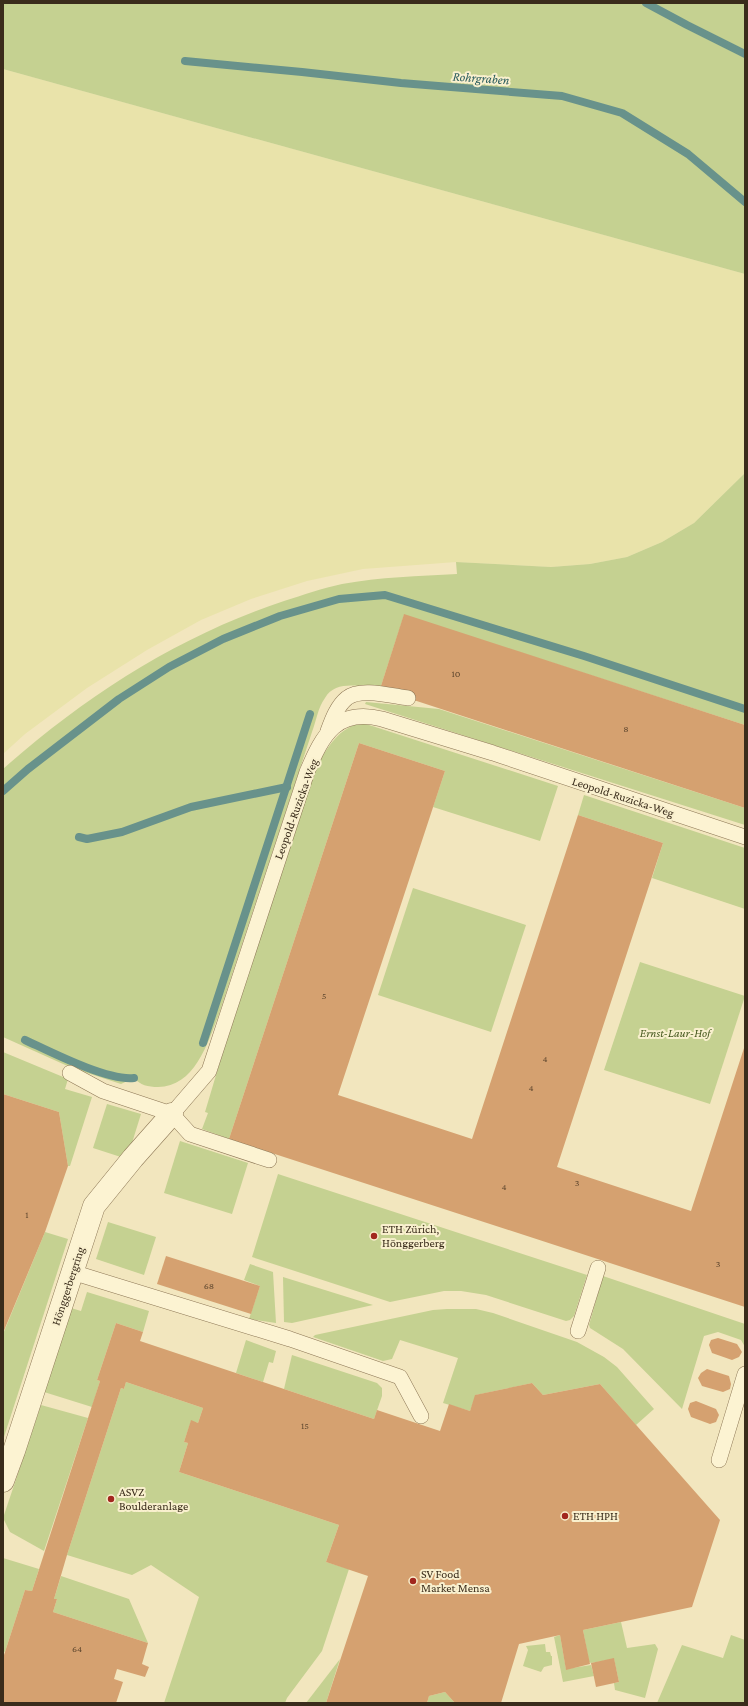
<svg xmlns="http://www.w3.org/2000/svg" width="748" height="1706" viewBox="0 0 748 1706" font-family="'Crimson Pro',serif">
  <style>
    .farmland { fill: #e9e3aa }
    .green { fill: #c5d191 }
    .lines { fill: none; stroke-linecap: round; stroke-linejoin: round }
    .stream { stroke: #68928b; stroke-width: 8 }
    .building { fill: #d5a170 }
    .service-casing { stroke: #8c7655; stroke-width: 16 }
    .minor-casing { stroke: #8c7655; stroke-width: 23 }
    .service { stroke: #fcf3d2; stroke-width: 15 }
    .minor { stroke: #fcf3d2; stroke-width: 22 }
    .poi-dot { fill: #a2271e; stroke: #f9f0ce; stroke-width: 1.5 }
    .labels { text-anchor: middle; dominant-baseline: central; stroke-width: 4; stroke-linejoin: round; paint-order: stroke }
    .number-label { font-size: 10px; fill: #614930 }
    .street-label { font-size: 12px; fill: #3a2c1b; stroke: #f9f0ce }
    .park-label { font-size: 12px; font-style: italic; fill: #46591f; stroke: #f9f0ce }
    .poi-label { font-size: 12px; fill: #3a2c1b; stroke: #f9f0ce; text-anchor: start }
    .water-label { font-size: 13px; font-style: italic; fill: #285b5c; stroke: #f9f0ce }
  </style>
  <rect width="100%" height="100%" fill="#f2e6be"/>
  <polygon class="farmland" points="3,69 745,274 745,473 694,523 662,542 627,557 590,564 551,567 456,562 363,569 307,581 251,599 201,620 147,650 87,688 25,734 3,754"/>
  <g class="green">
    <polygon points="3,3 745,3 745,274 3,69"/>
    <path d="M745,473V725L404,615L380,689C363,687 336,679 325,698C318,707 316,722 312,732L219,1014C208,1042 195,1087 158,1087C148,1087 140,1085 134,1078L121,1084L72,1068L3,1037V769C85,696 180,635 284,601C303,595 323,588 342,584C380,577 419,576 457,574L456,562L551,567L590,564L627,557L662,542L694,523Z"/>
    <polygon points="366,702 439,709 745,808 745,825 365,704"/>
    <path d="M366,724L558,786L540,841L433,807L445,771L359,743L229,1139L202,1129L208,1113L205,1112L222,1055L316,767C324,753 335,734 350,727C355,724 361,724 366,724Z"/>
    <polygon points="584,795 745,848 745,909 652,878 663,843 578,815"/>
    <polygon points="413,888 526,925 491,1032 378,995"/>
    <polygon points="640,962 745,996 710,1104 604,1070"/>
    <polygon points="3,1052 68,1079 65,1089 92,1097 70,1166 68,1166 59,1112 3,1094"/>
    <polygon points="107,1104 141,1114 127,1159 93,1148"/>
    <polygon points="180,1141 248,1163 232,1214 164,1193"/>
    <polygon points="278,1174 587,1275 574,1316 570,1320 566,1321 486,1295 461,1291 444,1291 390,1302 252,1257"/>
    <polygon points="108,1222 156,1237 144,1275 96,1259"/>
    <polygon points="45,1232 68,1239 3,1440 3,1334"/>
    <polygon points="250,1264 273,1272 276,1323 249,1319 260,1286 244,1280"/>
    <polygon points="603,1276 745,1324 745,1347 741,1340 718,1332 704,1336 682,1409 623,1349 590,1328 589,1325"/>
    <polygon points="283,1277 373,1305 292,1323 284,1322"/>
    <polygon points="87,1292 149,1311 143,1332 116,1323 97,1380 100,1381 92,1407 44,1392 71,1308 81,1311"/>
    <polygon points="447,1309 476,1309 493,1313 577,1342 604,1357 617,1367 654,1409 636,1425 600,1384 543,1395 532,1383 476,1395 470,1411 443,1403 458,1358 400,1340 392,1359 383,1361 313,1337 315,1335 433,1310"/>
    <polygon points="246,1340 276,1351 273,1363 269,1362 263,1382 236,1373"/>
    <polygon points="292,1355 377,1383 382,1388 382,1396 374,1419 284,1389"/>
    <polygon points="126,1382 203,1408 198,1423 191,1421 184,1442 188,1443 179,1472 339,1525 326,1562 349,1569 322,1651 287,1698 285,1703 164,1703 199,1597 151,1565 132,1575 67,1555 121,1388 124,1389"/>
    <polygon points="41,1405 88,1418 44,1551 10,1532 3,1518"/>
    <polygon points="3,1558 39,1569 32,1591 25,1590 5,1652 3,1651"/>
    <polygon points="61,1576 129,1599 148,1643 53,1612 57,1599 54,1599"/>
    <polygon points="621,1622 627,1648 655,1644 658,1649 645,1698 615,1690 614,1683 619,1682 614,1659 591,1663 589,1662 583,1630"/>
    <polygon points="560,1635 566,1669 591,1665 594,1676 563,1682 554,1637"/>
    <polygon points="731,1635 745,1640 745,1703 657,1703 682,1645 723,1658"/>
    <polygon points="545,1644 546,1652 550,1652 551,1656 552,1656 552,1665 544,1667 541,1672 523,1666 528,1650 526,1646"/>
    <polygon points="340,1659 326,1703 306,1703"/>
    <polygon points="445,1692 455,1703 427,1703 429,1696"/>
  </g>
  <g class="lines">
    <g class="stream">
      <polyline points="646,3 687,25 745,54"/>
      <polyline points="185,61 302,72 401,83 562,96 622,113 688,154 745,202"/>
      <polyline points="3,791 28,769 119,699 169,667 223,639 280,616 339,599 385,595 584,656 745,709"/>
      <polyline points="79,837 87,839 122,832 191,807 287,787"/>
      <path d="M25,1040C51,1052 107,1081 134,1078"/>
      <polyline points="203,1043 310,714"/>
    </g>
  </g>
  <g class="building">
    <polygon points="404,614 745,725 745,808 380,689"/>
    <polygon points="359,743 445,771 338,1095 472,1139 578,815 663,843 557,1167 691,1211 745,1045 745,1307 229,1139"/>
    <polygon points="3,1094 59,1112 68,1166 45,1232 3,1333"/>
    <polygon points="166,1256 260,1286 251,1314 157,1284"/>
    <polygon points="116,1323 143,1332 140,1341 374,1419 377,1410 440,1431 449,1404 470,1411 475,1395 532,1383 543,1395 600,1384 720,1520 692,1607 583,1630 590,1664 566,1670 560,1635 519,1644 501,1703 455,1703 445,1692 429,1696 427,1703 326,1703 368,1576 326,1562 339,1525 179,1472 188,1443 184,1442 191,1420 198,1423 203,1408 126,1382 124,1389 121,1388 67,1555 54,1599 57,1599 53,1612 148,1643 142,1664 149,1667 145,1677 117,1669 114,1679 123,1682 116,1703 3,1703 3,1658 5,1652 25,1590 32,1591 88,1418 100,1381 97,1380"/>
    <polygon points="718,1338 737,1344 742,1352 739,1357 732,1360 712,1353 709,1345 711,1340"/>
    <polygon points="707,1369 729,1376 731,1384 730,1389 723,1392 702,1386 698,1378 701,1373"/>
    <polygon points="696,1401 716,1409 719,1415 716,1422 710,1424 691,1417 688,1409 690,1403"/>
    <polygon points="614,1658 619,1682 596,1687 591,1663"/>
  </g>
  <g class="lines">
    <defs>
      <g id="service">
        <path d="M328,731C332,720 337,706 347,698C360,687 392,696 408,698"/>
        <polyline points="70,1073 103,1091 172,1114 190,1134 269,1160"/>
        <path d="M172,1114L209,1071L307,772C323,734 337,708 382,719L493,753L745,837"/>
        <polyline points="72,1272 290,1339 400,1377 421,1416"/>
        <polyline points="578,1331 598,1268"/>
        <polyline points="719,1460 745,1374"/>
      </g>
      <polyline id="minor" points="3,1481 14,1451 94,1206 133,1158 172,1114"/>
    </defs>
    <use href="#service" class="service-casing"/>
    <use href="#minor" class="minor-casing"/>
    <use href="#service" class="service"/>
    <use href="#minor" class="minor"/>
  </g>
  <g class="poi-dot">
    <circle cx="374" cy="1236" r="4"/>
    <circle cx="111" cy="1499" r="4"/>
    <circle cx="565" cy="1516" r="4"/>
    <circle cx="413" cy="1581" r="4"/>
  </g>
  <g class="labels">
    <g class="number-label">
      <text x="456" y="673">10</text>
      <text x="626" y="728">8</text>
      <text x="324" y="995">5</text>
      <text x="545" y="1058">4</text>
      <text x="531" y="1087">4</text>
      <text x="577" y="1182">3</text>
      <text x="504" y="1186">4</text>
      <text x="27" y="1214">1</text>
      <text x="718" y="1263">3</text>
      <text x="209" y="1285">68</text>
      <text x="305" y="1425">15</text>
      <text x="77" y="1648">64</text>
    </g>
    <g class="street-label">
      <text transform="translate(623 797) rotate(18)">Leopold-Ruzicka-Weg</text>
      <text transform="translate(296 809) rotate(-70)">Leopold-Ruzicka-Weg</text>
      <text transform="translate(68 1286) rotate(-72)">Hönggerbergring</text>
    </g>
    <g class="park-label">
      <text x="675" y="1033">Ernst-Laur-Hof</text>
    </g>
    <g class="poi-label">
      <text x="382" y="1229">ETH Zürich,<tspan x="382" dy="14">Hönggerberg</tspan></text>
      <text x="119" y="1492">ASVZ<tspan x="119" dy="14">Boulderanlage</tspan></text>
      <text x="573" y="1516">ETH HPH</text>
      <text x="421" y="1574">SV Food<tspan x="421" dy="14">Market Mensa</tspan></text>
    </g>
    <g class="water-label">
      <text transform="translate(481 78) rotate(4)">Rohrgraben</text>
    </g>
  </g>
  <rect width="748" height="1706" fill="none" stroke="#3a2c1b" stroke-width="8"/>
</svg>
